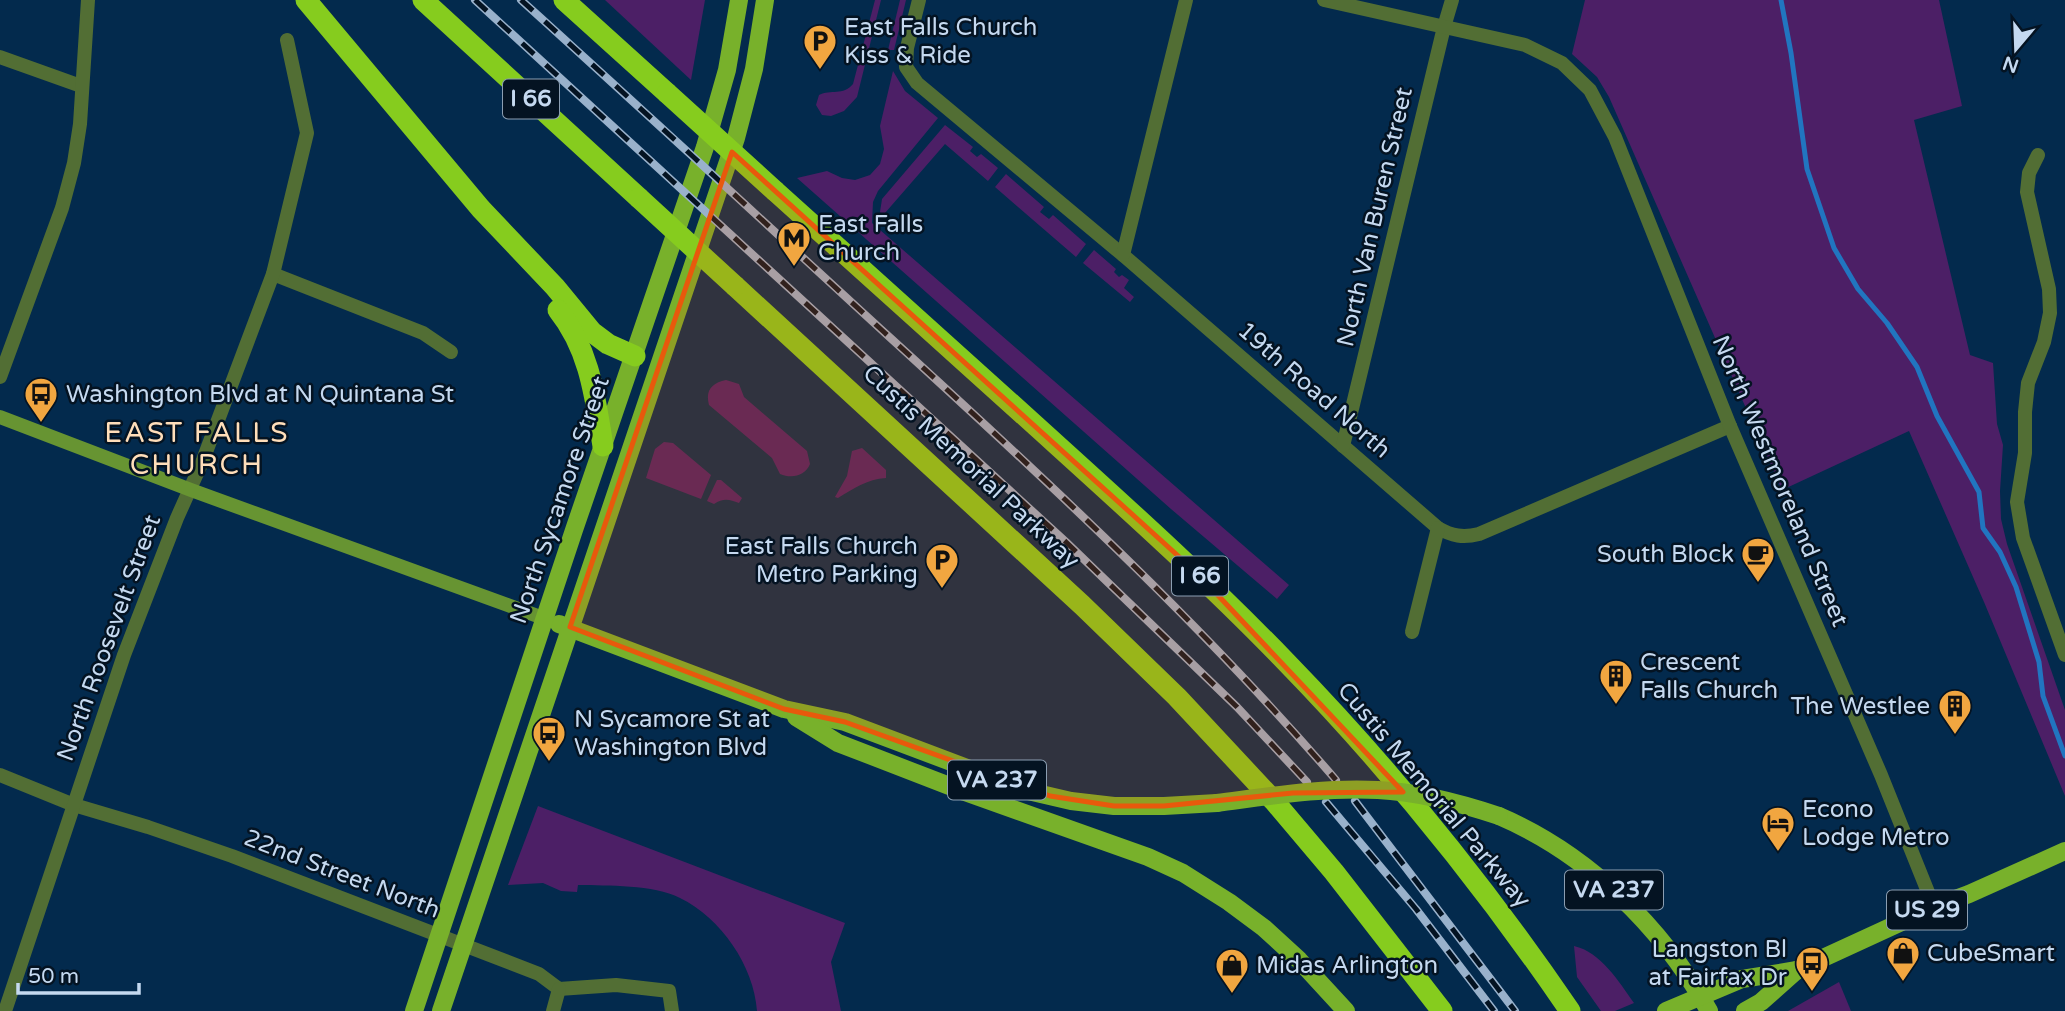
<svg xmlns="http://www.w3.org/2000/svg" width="2065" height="1011" viewBox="0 0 2065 1011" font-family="'Varela Round',sans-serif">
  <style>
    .green { fill: #4c1f66 }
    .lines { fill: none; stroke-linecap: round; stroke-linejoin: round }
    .stream { stroke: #2175c0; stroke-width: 5 }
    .minor { stroke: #526e34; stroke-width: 14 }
    .tertiary { stroke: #526e34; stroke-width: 14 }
    .secondary { stroke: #679432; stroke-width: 14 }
    .primary { stroke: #78b12b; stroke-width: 18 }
    .motorway { stroke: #86cc1e; stroke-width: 21 }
    .rail-casing { stroke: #99b1cb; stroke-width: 8 }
    .rail { stroke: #041322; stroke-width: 5; stroke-dasharray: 16; stroke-linecap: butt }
    .primary-bridge { stroke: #78b12b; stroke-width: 18 }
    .motorway-bridge { stroke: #86cc1e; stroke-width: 21 }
    .marked { fill: #e8590c; fill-opacity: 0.2; stroke: #e8590c; stroke-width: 5; stroke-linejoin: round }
    .labels { text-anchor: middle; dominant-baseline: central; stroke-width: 5; stroke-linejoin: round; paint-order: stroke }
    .shield { fill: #041322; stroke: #8b9eb2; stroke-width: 2 }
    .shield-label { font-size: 23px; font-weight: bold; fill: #c5d9f0 }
    .poi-label { font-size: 24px; fill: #c5d9f0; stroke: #041322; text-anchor: start }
    .street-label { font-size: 24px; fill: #c5d9f0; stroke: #041322 }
    .quarter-label { font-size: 28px; letter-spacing: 2px; fill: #ffdeba; stroke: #041322 }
  </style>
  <rect width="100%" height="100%" fill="#032a4d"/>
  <g class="green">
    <polygon points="605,0 705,0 691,80"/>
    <path d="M875,0H881L857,97L844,111L831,116L822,115L816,105L819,95C831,89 843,96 853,84Z"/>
    <polygon points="900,0 906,0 894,50 888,50"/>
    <polygon points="1585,0 1939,0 1962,106 1914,120 1970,355 1993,363 1997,424 2003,445 2000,491 2001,519 2007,544 2065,710 2065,796 1984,602 1909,431 1782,490 1609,97 1597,77 1572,54"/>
    <polygon points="893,71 905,91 938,118 878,191 873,202 872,223 1289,585 1277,599 1171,509 797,178 827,171 842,178 855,180 870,175 880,164 884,149 880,126"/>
    <polygon points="945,125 973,147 970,151 977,157 981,154 998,168 988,181 945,144 885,213 886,224 880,212 882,199"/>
    <polygon points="1006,174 1044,207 1040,212 1049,219 1053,215 1086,244 1076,257 995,187"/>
    <polygon points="1094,250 1116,269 1114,272 1119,277 1122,275 1129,280 1124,288 1134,297 1130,302 1083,263"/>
    <path d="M726,380L739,384L744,397L807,451L810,464C805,476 792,479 780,474L772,458L709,405C705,390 712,383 726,380Z"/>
    <polygon points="664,442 673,443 711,475 701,499 646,478 655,449"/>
    <path d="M862,448L886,470V478C867,479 853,489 838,498L835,497L847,476L852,451Z"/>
    <path d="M717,480H721L742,498L739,503C729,499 723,498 714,504L707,501Z"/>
    <path d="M538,806L845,923L831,962L841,1011H757C754,966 721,918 680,898C653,884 608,886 578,885L577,892L561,891L543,883L508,885Z"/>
    <path d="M1574,946C1601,952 1619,982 1634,1003L1615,1011H1601L1577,977Z"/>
    <polygon points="1839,982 1851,1011 1788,1011"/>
  </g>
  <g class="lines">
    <polyline class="stream" points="1781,0 1791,53 1807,169 1834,248 1858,289 1887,323 1917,367 1937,416 1979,492 1983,528 2000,552 2016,587 2039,662 2043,696 2065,756"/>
    <g class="minor">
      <path d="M919,0L907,48L906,67L917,83L1123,255L1438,528C1452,536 1463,538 1479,534L1730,426"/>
      <polyline points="0,57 81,86"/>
      <polyline points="2038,155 2029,173 2027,192 2049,289 2050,313 2044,342 2028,383 2025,412 2025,453 2017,502 2023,538 2065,655"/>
      <polyline points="1123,255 1186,0"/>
      <polyline points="273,274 423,333 451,352"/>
      <polyline points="0,377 62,208 74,163 80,124 88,0"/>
      <polyline points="1343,446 1444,27 1452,0"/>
      <polyline points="1412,632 1438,528"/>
      <polyline points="0,775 74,805 148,827 232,856 539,974 559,989 616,985 669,991 672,1011"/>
      <polyline points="5,1011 124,655 177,518 203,460 273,274 307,133 287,40"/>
      <polyline points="553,1011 559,989"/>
    </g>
    <polyline class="tertiary" points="1324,0 1525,45 1562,63 1590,90 1615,137 1730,426 1881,775 1934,907"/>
    <polyline class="secondary" points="0,417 191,490 546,619"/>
    <g class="primary">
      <polyline points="559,624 784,709 845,722 1028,791 1071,801 1114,806 1164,806 1217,803"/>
      <polyline points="796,717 838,743 965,792 1148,857 1183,873 1229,902 1264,928 1299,960 1346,1011"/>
      <path d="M1499,816C1588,854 1662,927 1709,1011"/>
      <polyline points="414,1011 574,530 705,147 727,70 739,0"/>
      <polyline points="441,1011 736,138 754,69 765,0"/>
      <polyline points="1666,1011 1742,979 1797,970 1934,907 1969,894 2065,851"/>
      <polyline points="1745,1011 1761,1002 1797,970"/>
    </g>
    <g class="motorway">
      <polyline points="306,0 481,209 555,287 592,332 608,344 635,356"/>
      <polyline points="423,0 639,198"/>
      <polyline points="564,0 667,93"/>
      <path d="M775,191C862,269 949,348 1036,426C1121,503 1207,580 1287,663C1391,770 1486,888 1570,1011"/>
      <polyline points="735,286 1082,605 1177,697 1274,801 1334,872 1442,1011"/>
      <path d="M558,310C590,350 595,397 603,446"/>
    </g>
    <defs>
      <g id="rail">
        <polyline points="475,0 1066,542 1237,707 1307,782"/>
        <path d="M521,0C643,110 764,222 885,333C1042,476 1198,620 1336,780"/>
        <polyline points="1355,801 1515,1011"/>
        <polyline points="1326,802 1416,909 1494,1011"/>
      </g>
    </defs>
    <use href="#rail" class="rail-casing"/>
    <use href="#rail" class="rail"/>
    <path class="primary-bridge" d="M1217,803C1271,796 1325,787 1378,790C1420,792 1460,803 1499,816"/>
    <g class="motorway-bridge">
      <polyline points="667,93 775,191"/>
      <polyline points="639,198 735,286"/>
    </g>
  </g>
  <path class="marked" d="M732,152L1197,573L1403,792L1293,793L1164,806H1114L1050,796L845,722L784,709L570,627Z"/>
  <defs>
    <symbol id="parking-pin" viewBox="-11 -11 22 30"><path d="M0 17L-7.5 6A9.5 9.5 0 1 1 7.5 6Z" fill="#f1a640" stroke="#041322"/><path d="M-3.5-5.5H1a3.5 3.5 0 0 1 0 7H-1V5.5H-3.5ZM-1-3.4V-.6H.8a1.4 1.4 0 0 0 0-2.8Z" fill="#111"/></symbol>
    <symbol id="metro-pin" viewBox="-11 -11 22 30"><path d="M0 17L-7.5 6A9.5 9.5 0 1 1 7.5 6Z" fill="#f1a640" stroke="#041322"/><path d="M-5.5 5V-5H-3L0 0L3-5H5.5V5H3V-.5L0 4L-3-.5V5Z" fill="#111"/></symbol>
    <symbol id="bus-pin" viewBox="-11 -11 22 30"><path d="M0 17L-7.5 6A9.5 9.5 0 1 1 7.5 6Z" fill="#f1a640" stroke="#041322"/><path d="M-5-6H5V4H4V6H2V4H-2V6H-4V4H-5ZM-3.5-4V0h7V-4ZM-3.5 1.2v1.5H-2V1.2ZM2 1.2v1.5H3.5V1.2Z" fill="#111"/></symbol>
    <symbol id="cafe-pin" viewBox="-11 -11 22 30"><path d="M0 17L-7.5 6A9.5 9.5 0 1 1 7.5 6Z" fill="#f1a640" stroke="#041322"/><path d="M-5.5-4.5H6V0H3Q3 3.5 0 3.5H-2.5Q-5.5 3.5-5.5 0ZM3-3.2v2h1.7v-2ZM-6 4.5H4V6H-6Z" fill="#111"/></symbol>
    <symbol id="building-pin" viewBox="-11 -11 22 30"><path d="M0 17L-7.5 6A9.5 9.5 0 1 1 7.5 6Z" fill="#f1a640" stroke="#041322"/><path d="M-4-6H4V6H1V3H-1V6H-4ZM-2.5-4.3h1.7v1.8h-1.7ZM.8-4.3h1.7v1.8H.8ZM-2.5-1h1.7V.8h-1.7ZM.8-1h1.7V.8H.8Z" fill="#111"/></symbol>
    <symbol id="hotel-pin" viewBox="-11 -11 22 30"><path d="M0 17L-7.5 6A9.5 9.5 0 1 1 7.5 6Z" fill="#f1a640" stroke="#041322"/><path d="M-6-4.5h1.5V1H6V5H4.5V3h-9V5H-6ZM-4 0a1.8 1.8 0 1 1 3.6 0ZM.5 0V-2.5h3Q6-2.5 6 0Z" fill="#111"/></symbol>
    <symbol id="shop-pin" viewBox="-11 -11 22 30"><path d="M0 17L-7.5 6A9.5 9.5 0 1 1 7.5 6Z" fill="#f1a640" stroke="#041322"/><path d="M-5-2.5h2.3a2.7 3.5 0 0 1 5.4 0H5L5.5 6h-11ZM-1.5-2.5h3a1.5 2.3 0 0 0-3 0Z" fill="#111"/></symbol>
  </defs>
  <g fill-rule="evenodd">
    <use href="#parking-pin" x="801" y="22" width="38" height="52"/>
    <use href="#metro-pin" x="775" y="219" width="38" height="52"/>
    <use href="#bus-pin" x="22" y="375" width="38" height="52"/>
    <use href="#cafe-pin" x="1739" y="535" width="38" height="52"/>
    <use href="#parking-pin" x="923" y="541" width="38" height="52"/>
    <use href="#building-pin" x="1597" y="657" width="38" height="52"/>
    <use href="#building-pin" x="1936" y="687" width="38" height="52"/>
    <use href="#bus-pin" x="530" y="714" width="38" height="52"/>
    <use href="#hotel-pin" x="1759" y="804" width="38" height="52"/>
    <use href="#shop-pin" x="1884" y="934" width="38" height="52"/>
    <use href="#bus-pin" x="1793" y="944" width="38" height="52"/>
    <use href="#shop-pin" x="1213" y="946" width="38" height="52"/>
  </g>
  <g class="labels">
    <g class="shield">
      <rect x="503" y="79.5" width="56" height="39" rx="5"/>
      <rect x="1172" y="556.5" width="56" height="39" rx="5"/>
      <rect x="948" y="760.5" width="98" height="39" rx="5"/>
      <rect x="1565" y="870.5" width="98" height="39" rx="5"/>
      <rect x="1887" y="890.5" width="80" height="39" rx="5"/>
    </g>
    <g class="shield-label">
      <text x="531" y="99">I 66</text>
      <text x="1200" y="576">I 66</text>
      <text x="997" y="780">VA 237</text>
      <text x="1614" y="890">VA 237</text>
      <text x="1927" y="910">US 29</text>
    </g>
    <g class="poi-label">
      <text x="844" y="27">East Falls Church<tspan x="844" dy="28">Kiss &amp; Ride</tspan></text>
      <text x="818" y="224">East Falls<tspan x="818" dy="28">Church</tspan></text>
      <text x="66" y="394">Washington Blvd at N Quintana St</text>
      <text x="918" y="546" text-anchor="end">East Falls Church<tspan x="918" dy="28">Metro Parking</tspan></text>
      <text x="1734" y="554" text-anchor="end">South Block</text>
      <text x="1640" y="662">Crescent<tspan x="1640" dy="28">Falls Church</tspan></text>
      <text x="1930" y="706" text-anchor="end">The Westlee</text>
      <text x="574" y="719">N Sycamore St at<tspan x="574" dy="28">Washington Blvd</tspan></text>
      <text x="1802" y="809">Econo<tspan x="1802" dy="28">Lodge Metro</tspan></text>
      <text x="1787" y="949" text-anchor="end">Langston Bl<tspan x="1787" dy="28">at Fairfax Dr</tspan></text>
      <text x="1927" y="953">CubeSmart</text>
      <text x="1256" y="965">Midas Arlington</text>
    </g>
    <g class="street-label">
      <text transform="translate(1375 217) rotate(-77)">North Van Buren Street</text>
      <text transform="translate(1314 390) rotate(41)">19th Road North</text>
      <text transform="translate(971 467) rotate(43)">Custis Memorial Parkway</text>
      <text transform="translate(1780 481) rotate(67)">North Westmoreland Street</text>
      <text transform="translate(560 500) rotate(-71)">North Sycamore Street</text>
      <text transform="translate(109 638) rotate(-70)">North Roosevelt Street</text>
      <text transform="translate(1434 795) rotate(50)">Custis Memorial Parkway</text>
      <text transform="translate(342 874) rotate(21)">22nd Street North</text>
    </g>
    <g class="quarter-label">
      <text x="197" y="433">EAST FALLS<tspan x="197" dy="32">CHURCH</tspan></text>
    </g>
  </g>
  <g transform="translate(2016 49) rotate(199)" stroke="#041322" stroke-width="5" paint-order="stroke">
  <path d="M0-5L12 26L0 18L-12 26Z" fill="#c5d9f0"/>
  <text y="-10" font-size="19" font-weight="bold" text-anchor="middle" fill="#c5d9f0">N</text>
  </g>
  <path d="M18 983v10h121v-10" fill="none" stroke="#c5d9f0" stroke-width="3.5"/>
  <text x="28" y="983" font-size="21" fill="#c5d9f0" stroke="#041322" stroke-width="5" paint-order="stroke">50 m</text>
</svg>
